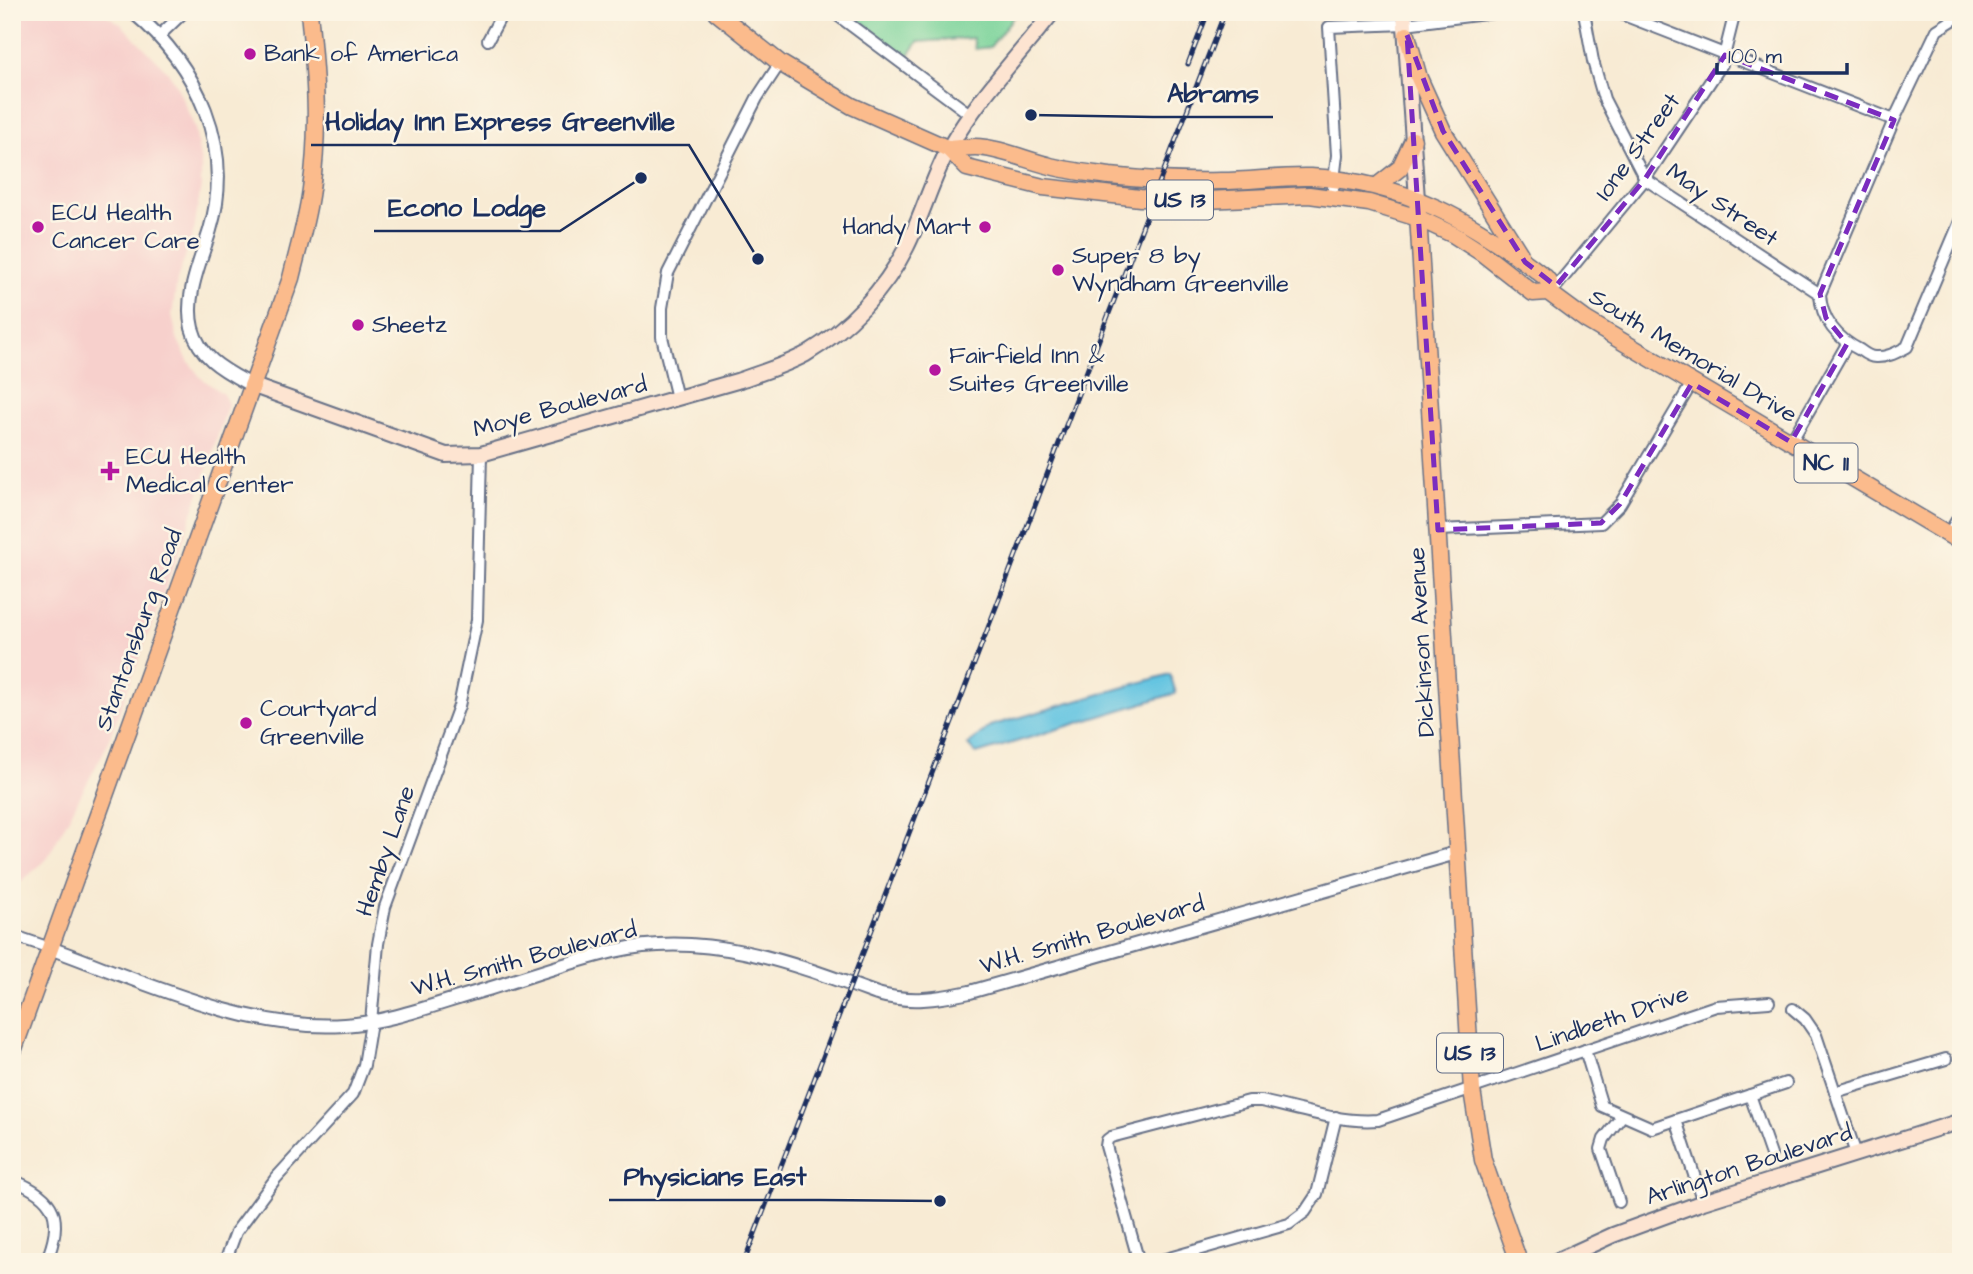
<svg xmlns="http://www.w3.org/2000/svg" width="1973" height="1274" viewBox="0 0 1973 1274" font-family="'Architects Daughter',sans-serif">
  <style>
    .built { fill: #f7d0cc }
    .green { fill: #79d39a; stroke: #4a817c; stroke-width: 2 }
    .water { fill: #63c4e1; stroke: #3f7aa0; stroke-width: 2 }
    .lines { fill: none; stroke-linecap: round; stroke-linejoin: round }
    .minor-casing { stroke: #687187; stroke-width: 14 }
    .tertiary-casing { stroke: #687187; stroke-width: 16 }
    .secondary-casing { stroke: #687187; stroke-width: 18 }
    .primary-casing { stroke: #687187; stroke-width: 19 }
    .minor { stroke: #fff; stroke-width: 10 }
    .tertiary { stroke: #fff; stroke-width: 12 }
    .secondary { stroke: #fde4d1; stroke-width: 14 }
    .primary { stroke: #fbbb8c; stroke-width: 16 }
    .rail-casing { stroke: #1b2f5e; stroke-width: 5 }
    .rail { stroke: #fcf5e5; stroke-width: 2.5; stroke-dasharray: 8; stroke-linecap: butt }
    .marked { fill: none; stroke: #7b2cbf; stroke-width: 5; stroke-dasharray: 14 9; stroke-linejoin: round }
    .poi-dot { fill: #b5179e; stroke: #fcf5e5; stroke-width: 2.5 }
    .labels { text-anchor: middle; dominant-baseline: central; stroke-width: 5; stroke-linejoin: round; paint-order: stroke }
    .shield { fill: #fcf5e5; stroke: #5e6a86; stroke-width: 2 }
    .shield-label { font-size: 23px; font-weight: bold; fill: #1b2f5e }
    .poi-label { font-size: 24px; fill: #1b2f5e; stroke: #fcf5e5; text-anchor: start }
    .street-label { font-size: 24px; fill: #1b2f5e; stroke: #fcf5e5 }
    .leader { fill: none; stroke: #1b2f5e; stroke-width: 2.5 }
    .callout-dot { fill: #1b2f5e; stroke: #fcf5e5; stroke-width: 2.5 }
    .callout-label { font-size: 26px; text-anchor: middle; font-weight: bold; fill: #1b2f5e; stroke: #fcf5e5; stroke-width: 5; stroke-linejoin: round; paint-order: stroke }
  </style>
  <rect width="100%" height="100%" fill="#fcf5e5"/>
  <filter id="ink" filterUnits="userSpaceOnUse"><feTurbulence type="fractalNoise" baseFrequency=".0143" numOctaves="2"/><feDisplacementMap in="SourceGraphic" scale="14" xChannelSelector="R" yChannelSelector="G"/><feConvolveMatrix kernelMatrix="1 2 1 2 8 2 1 2 1" color-interpolation-filters="sRGB"/></filter>
  <filter id="wash" filterUnits="userSpaceOnUse"><feTurbulence type="fractalNoise" baseFrequency=".00686" numOctaves="4" result="noise"/><feDisplacementMap in="SourceGraphic" scale="28" xChannelSelector="R" yChannelSelector="G"/><feGaussianBlur stdDeviation="1.57" result="paint"/><feColorMatrix in="noise" values="0 0 0 0 0 0 0 0 0 0 0 0 0 0 0 0 0 1.4 0 .05"/><feComposite in="paint" operator="in"/></filter>
  <g filter="url(#wash)">
    <rect width="100%" height="100%" fill="#f8ebd4"/>
    <polygon class="built" points="12,12 101,12 121,24 168,72 176,84 195,128 201,165 201,186 194,230 177,280 172,315 177,338 188,361 201,378 223,394 228,404 186,532 106,747 47,859 12,890"/>
    <polygon class="green" points="855,12 1017,12 990,47 975,49 973,38 918,42 907,58 855,17"/>
    <polygon class="water" points="1170,674 1176,693 976,754 968,745 990,726"/>
  </g>
  <g filter="url(#ink)">
    <g class="lines">
      <defs>
        <g id="minor">
          <polyline points="833,12 971,115"/>
          <polyline points="1584,12 1593,61 1604,99 1645,179 1820,294"/>
          <polyline points="1616,12 1894,120"/>
          <path d="M1961,15L1937,30L1894,120L1820,294C1821,320 1838,339 1860,350C1864,353 1870,357 1875,357C1887,358 1897,352 1907,347L1961,219"/>
          <polyline points="159,36 184,12"/>
          <polyline points="488,40 503,12"/>
          <polyline points="1332,197 1337,155 1329,27 1405,24 1501,12"/>
          <polyline points="1550,294 1645,179 1722,64 1735,12"/>
          <polyline points="677,398 662,337 662,308 668,273 757,98 780,63"/>
          <polyline points="1791,442 1847,344"/>
          <polyline points="1438,530 1601,523 1620,504 1692,383"/>
          <polyline points="1948,535 1961,513"/>
          <polyline points="12,935 50,948"/>
          <polyline points="1793,1009 1805,1019 1816,1035 1856,1154"/>
          <polyline points="1585,1050 1602,1106 1652,1128 1786,1083"/>
          <polyline points="1835,1092 1946,1059"/>
          <polyline points="1750,1095 1771,1155"/>
          <polyline points="1676,1120 1703,1202"/>
          <path d="M12,1180C57,1197 64,1219 46,1262"/>
          <polyline points="1619,1202 1601,1149 1604,1139 1622,1116"/>
          <polyline points="225,1262 236,1232 276,1178 353,1094 364,1065 371,1022 378,944 385,907 459,706 477,620 481,454"/>
          <path d="M1139,1262L1106,1146L1107,1140L1111,1137L1249,1101H1261C1299,1109 1339,1123 1378,1120L1716,1006L1769,1002"/>
          <polyline points="1155,1262 1289,1224 1305,1212 1317,1194 1336,1117"/>
        </g>
        <g id="tertiary">
          <path d="M133,12C197,65 235,147 210,230C201,260 184,296 192,328C200,359 226,371 251,385"/>
          <path d="M50,948C139,980 249,1032 344,1025C393,1022 441,1002 488,989C530,976 572,961 614,951C706,930 792,963 877,994C910,1003 936,999 970,992L1456,853"/>
        </g>
        <g id="secondary">
          <polyline points="1404,12 1417,199"/>
          <path d="M251,385L446,455L481,454L737,381C760,373 784,366 806,354C848,329 885,290 907,246C923,214 932,179 949,148C977,99 1018,56 1053,12"/>
          <polyline points="1554,1262 1613,1235 1703,1202 1961,1121"/>
        </g>
        <g id="primary">
          <polyline points="716,12 780,63 852,106 949,149 967,168 1043,187 1140,198 1207,200 1309,195 1369,203 1418,218 1454,235 1482,253 1533,293 1548,292 1586,320 1961,542"/>
          <polyline points="1407,35 1419,78 1443,131 1520,254"/>
          <path d="M949,149C958,148 967,147 975,147C997,147 1026,160 1047,165C1067,171 1089,173 1110,176C1147,180 1184,182 1221,181C1251,181 1281,176 1311,177C1405,182 1473,221 1545,277L1549,282L1548,292"/>
          <polyline points="1377,186 1400,168 1413,140"/>
          <polyline points="1417,199 1472,1090 1483,1160 1519,1262"/>
          <path d="M12,1054L291,278C298,249 307,220 311,189C320,130 315,71 309,12"/>
        </g>
      </defs>
      <use href="#minor" class="minor-casing"/>
      <use href="#tertiary" class="tertiary-casing"/>
      <use href="#secondary" class="secondary-casing"/>
      <use href="#primary" class="primary-casing"/>
      <use href="#minor" class="minor"/>
      <use href="#tertiary" class="tertiary"/>
      <use href="#secondary" class="secondary"/>
      <use href="#primary" class="primary"/>
      <defs>
        <g id="rail">
          <polyline points="1188,64 1208,12"/>
          <polyline points="744,1262 1225,12"/>
        </g>
      </defs>
      <use href="#rail" class="rail-casing"/>
      <use href="#rail" class="rail"/>
    </g>
  </g>
  <path class="marked" d="M1407,35L1443,131L1525,262L1556,286L1645,179L1725,55L1894,120L1820,294L1826,318L1847,344L1791,442L1692,383L1620,504L1601,523L1438,530Z"/>
  <g class="poi-dot">
    <circle cx="250" cy="54" r="7"/>
    <circle cx="38" cy="227" r="7"/>
    <circle cx="985" cy="227" r="7"/>
    <circle cx="1058" cy="270" r="7"/>
    <circle cx="358" cy="325" r="7"/>
    <circle cx="935" cy="370" r="7"/>
    <path d="M106.5 460.5h7v7h7v7h-7v7h-7v-7h-7v-7h7z"/>
    <circle cx="246" cy="723" r="7"/>
  </g>
  <g class="labels">
    <g class="shield">
      <rect x="1147" y="180.5" width="66" height="39" rx="5"/>
      <rect x="1794.5" y="443.5" width="63" height="39" rx="5"/>
      <rect x="1437" y="1033.5" width="66" height="39" rx="5"/>
    </g>
    <g class="shield-label">
      <text x="1180" y="200">US 13</text>
      <text x="1826" y="463">NC 11</text>
      <text x="1470" y="1053">US 13</text>
    </g>
    <g class="poi-label">
      <text x="264" y="54">Bank of America</text>
      <text x="52" y="213">ECU Health<tspan x="52" dy="28">Cancer Care</tspan></text>
      <text x="971" y="227" text-anchor="end">Handy Mart</text>
      <text x="1072" y="256">Super 8 by<tspan x="1072" dy="28">Wyndham Greenville</tspan></text>
      <text x="372" y="325">Sheetz</text>
      <text x="949" y="356">Fairfield Inn &amp;<tspan x="949" dy="28">Suites Greenville</tspan></text>
      <text x="126" y="457">ECU Health<tspan x="126" dy="28">Medical Center</tspan></text>
      <text x="260" y="709">Courtyard<tspan x="260" dy="28">Greenville</tspan></text>
    </g>
    <g class="street-label">
      <text transform="translate(1638 147) rotate(-54)">Ione Street</text>
      <text transform="translate(1722 205) rotate(34)">May Street</text>
      <text transform="translate(1693 356) rotate(31)">South Memorial Drive</text>
      <text transform="translate(560 407) rotate(-15)">Moye Boulevard</text>
      <text transform="translate(139 630) rotate(-70)">Stantonsburg Road</text>
      <text transform="translate(1422 642) rotate(-93)">Dickinson Avenue</text>
      <text transform="translate(386 851) rotate(-71)">Hemby Lane</text>
      <text transform="translate(1092 935) rotate(-16)">W.H. Smith Boulevard</text>
      <text transform="translate(524 959) rotate(-15)">W.H. Smith Boulevard</text>
      <text transform="translate(1612 1019) rotate(-19)">Lindbeth Drive</text>
      <text transform="translate(1749 1165) rotate(-18)">Arlington Boulevard</text>
    </g>
  </g>
  <path class="leader" d="M1031 115L1153 117H1273M758 259L689 145H311M641 178L560 231H374M940 1201L820 1200H609"/>
  <g class="callout-dot">
    <circle cx="1031" cy="115" r="7"/>
    <circle cx="758" cy="259" r="7"/>
    <circle cx="641" cy="178" r="7"/>
    <circle cx="940" cy="1201" r="7"/>
  </g>
  <g class="callout-label">
    <text x="1213" y="102">Abrams</text>
    <text x="500" y="130">Holiday Inn Express Greenville</text>
    <text x="467" y="216">Econo Lodge</text>
    <text x="715" y="1185">Physicians East</text>
  </g>
  <rect width="1973" height="1274" fill="none" stroke="#fcf5e5" stroke-width="42"/>
  <path d="M1717 63v10h130v-10" fill="none" stroke="#1b2f5e" stroke-width="3.5"/>
  <text x="1728" y="63" font-size="21" fill="#1b2f5e" stroke="#fcf5e5" stroke-width="5" paint-order="stroke">100 m</text>
</svg>
